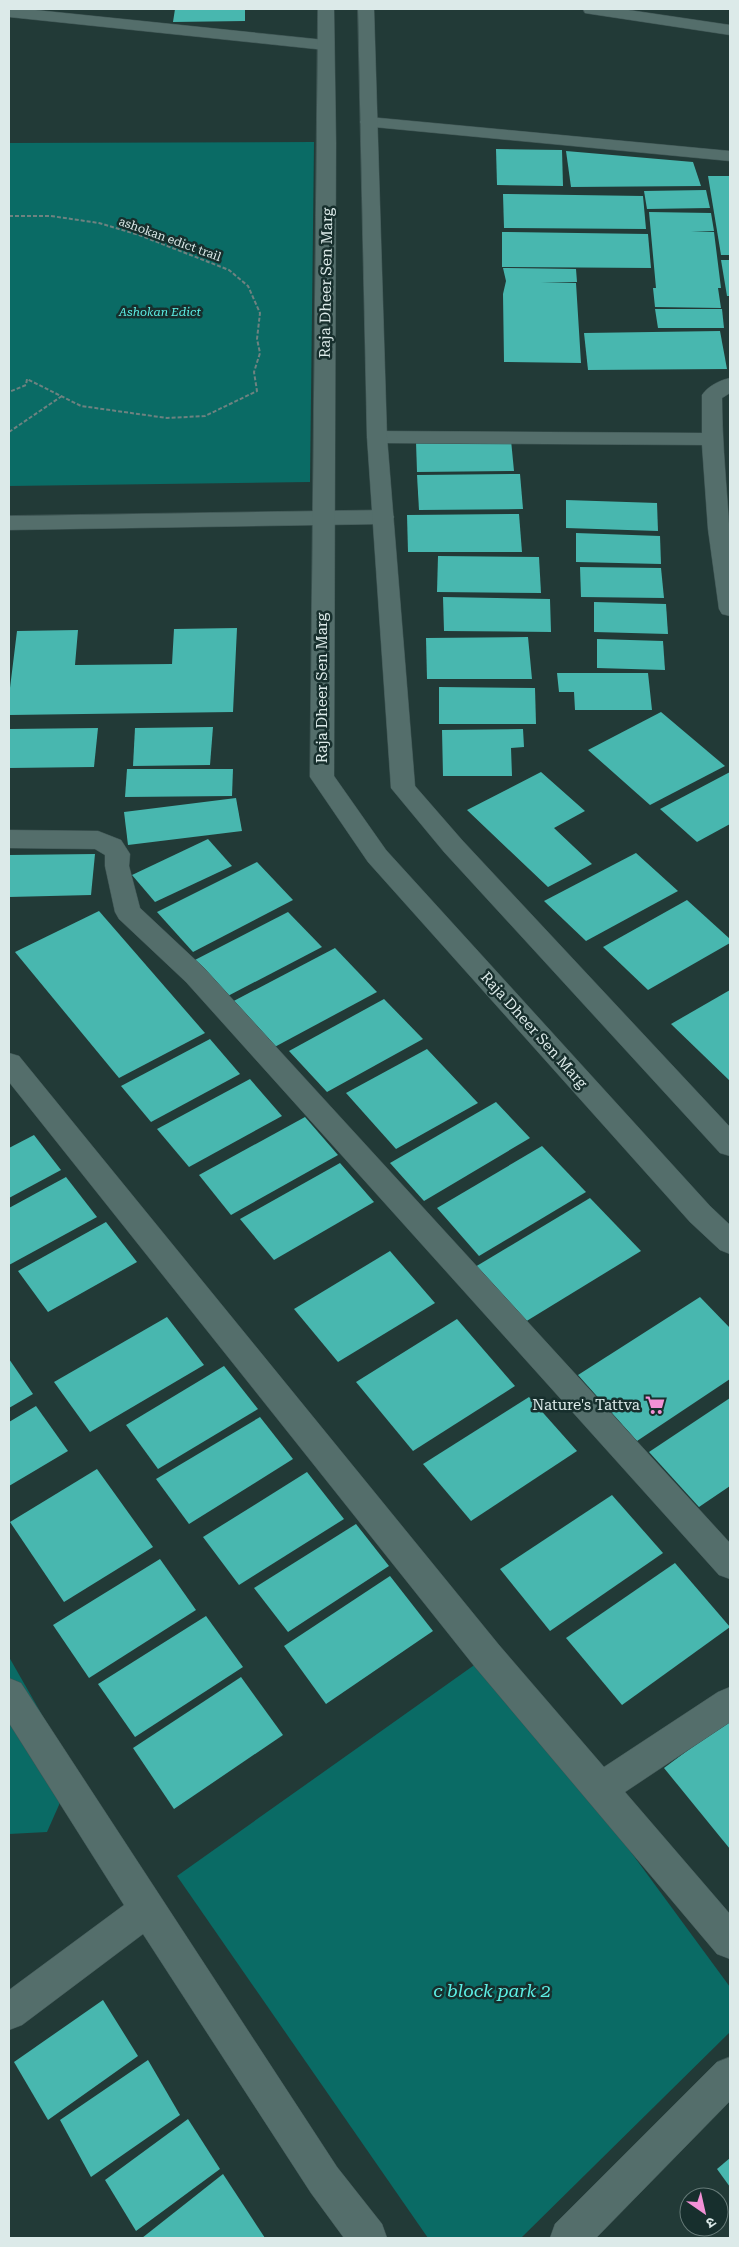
<svg xmlns="http://www.w3.org/2000/svg" width="739" height="2247" viewBox="0 0 739 2247" font-family="'Roboto Serif','Noto Sans Devanagari',serif">
  <style>
    .green { fill: #0a6b65 }
    .building { fill: #48b7af }
    .lines { fill: none; stroke-linecap: round; stroke-linejoin: round }
    .service-casing { stroke: #3f5554; stroke-width: 1 }
    .minor-casing { stroke: #3f5554; stroke-width: 1 }
    .tertiary-casing { stroke: #3f5554; stroke-width: 1 }
    .path { stroke: #6e8280; stroke-width: 2; stroke-dasharray: 4 2; stroke-linecap: butt }
    .service { fill: #546e6b; fill-rule: evenodd }
    .minor { fill: #546e6b; fill-rule: evenodd }
    .tertiary { fill: #546e6b; fill-rule: evenodd }
    .labels { text-anchor: middle; dominant-baseline: central; stroke-width: 5; stroke-linejoin: round; paint-order: stroke }
    .far-street-label { font-size: 12px; fill: #dceae9; stroke: #172f2d }
    .far-park-label { font-size: 12px; font-style: italic; fill: #5defe5; stroke: #172f2d }
    .street-label { font-size: 15px; fill: #dceae9; stroke: #172f2d }
    .poi-label { font-size: 15px; fill: #dceae9; stroke: #172f2d; text-anchor: end }
    .near-park-label { font-size: 18px; font-style: italic; fill: #5defe5; stroke: #172f2d }
  </style>
  <rect width="100%" height="100%" fill="#223a37"/>
  <g class="green">
    <polygon points="314,142 310,482 9,486 9,143"/>
    <polygon points="487,1656 730,1987 730,2032 521,2238 428,2238 177,1876"/>
    <polygon points="9,1657 74,1771 47,1832 9,1834"/>
  </g>
  <g class="building">
    <polygon points="175,9 245,9 245,21 173,22"/>
    <polygon points="496,149 562,150 563,186 497,185"/>
    <polygon points="566,151 693,162 701,186 571,187"/>
    <polygon points="708,176 730,176 730,255 721,255"/>
    <polygon points="706,190 710,208 647,209 644,191"/>
    <polygon points="503,194 643,196 646,229 504,228"/>
    <polygon points="649,212 711,213 714,231 691,231 714,232 721,288 718,288 721,308 655,307 653,288 656,288"/>
    <polygon points="502,232 648,234 651,268 502,267"/>
    <polygon points="721,260 730,260 730,296 727,296"/>
    <polygon points="503,268 576,269 577,282 541,282 576,283 581,363 504,362 503,294 506,281"/>
    <polygon points="655,309 722,309 724,328 658,328"/>
    <polygon points="720,331 727,369 588,370 584,333"/>
    <polygon points="511,440 514,471 417,472 416,442"/>
    <polygon points="520,474 523,509 419,510 417,475"/>
    <polygon points="566,500 657,503 658,531 566,528"/>
    <polygon points="519,514 522,552 408,552 407,515"/>
    <polygon points="576,533 660,536 661,564 576,562"/>
    <polygon points="438,556 539,557 541,593 437,592"/>
    <polygon points="580,567 661,568 664,598 581,597"/>
    <polygon points="443,597 550,599 551,632 444,631"/>
    <polygon points="594,602 666,604 668,634 594,632"/>
    <polygon points="237,628 233,712 9,715 9,696 17,631 78,630 75,665 172,664 174,629"/>
    <polygon points="528,637 532,679 427,679 426,638"/>
    <polygon points="597,639 663,641 665,670 597,668"/>
    <polygon points="557,673 648,673 652,710 575,710 574,692 559,692"/>
    <polygon points="439,687 535,688 536,724 439,724"/>
    <polygon points="661,712 725,766 650,805 588,750"/>
    <polygon points="213,727 210,765 133,766 135,728"/>
    <polygon points="98,728 94,767 9,768 9,729"/>
    <polygon points="523,729 524,747 511,748 512,776 443,776 442,730"/>
    <polygon points="127,769 233,769 232,796 125,797"/>
    <polygon points="541,772 585,811 554,828 592,864 548,887 467,810"/>
    <polygon points="730,772 730,824 697,842 660,809"/>
    <polygon points="236,798 242,831 128,845 124,812"/>
    <polygon points="208,839 232,866 155,902 132,875"/>
    <polygon points="636,853 678,891 586,941 544,901"/>
    <polygon points="95,854 91,895 9,897 9,855"/>
    <polygon points="257,862 293,900 193,952 157,912"/>
    <polygon points="687,900 730,939 730,943 648,990 603,947"/>
    <polygon points="99,911 205,1033 119,1078 15,952"/>
    <polygon points="288,912 322,947 224,998 191,962"/>
    <polygon points="335,948 377,992 269,1050 228,1004"/>
    <polygon points="730,990 730,1081 671,1024"/>
    <polygon points="384,999 423,1039 327,1092 289,1051"/>
    <polygon points="210,1039 240,1074 151,1122 121,1086"/>
    <polygon points="427,1049 478,1103 396,1149 346,1093"/>
    <polygon points="250,1079 282,1116 189,1167 157,1129"/>
    <polygon points="496,1102 530,1138 424,1201 390,1163"/>
    <polygon points="305,1117 338,1155 231,1215 199,1175"/>
    <polygon points="34,1135 61,1170 9,1198 9,1148"/>
    <polygon points="542,1146 586,1192 479,1256 437,1208"/>
    <polygon points="340,1163 374,1202 274,1260 240,1219"/>
    <polygon points="66,1177 97,1217 9,1265 9,1208"/>
    <polygon points="590,1198 641,1251 525,1322 475,1267"/>
    <polygon points="106,1222 137,1262 48,1312 18,1271"/>
    <polygon points="390,1251 435,1303 338,1362 294,1309"/>
    <polygon points="700,1297 730,1328 730,1379 637,1441 578,1375"/>
    <polygon points="167,1317 204,1365 90,1432 54,1382"/>
    <polygon points="457,1319 515,1386 413,1451 356,1382"/>
    <polygon points="9,1359 33,1394 9,1408"/>
    <polygon points="224,1366 258,1409 158,1469 126,1425"/>
    <polygon points="529,1397 577,1451 471,1521 423,1464"/>
    <polygon points="730,1398 730,1486 699,1507 649,1452"/>
    <polygon points="36,1406 68,1451 9,1486 9,1422"/>
    <polygon points="260,1417 293,1459 189,1524 156,1479"/>
    <polygon points="97,1469 153,1547 64,1602 10,1522"/>
    <polygon points="307,1472 344,1519 239,1585 203,1537"/>
    <polygon points="612,1495 663,1553 550,1631 500,1569"/>
    <polygon points="356,1524 389,1566 288,1632 254,1588"/>
    <polygon points="160,1559 196,1610 89,1678 53,1625"/>
    <polygon points="675,1563 730,1627 622,1705 566,1638"/>
    <polygon points="390,1576 433,1631 326,1704 284,1646"/>
    <polygon points="206,1616 243,1667 135,1737 98,1684"/>
    <polygon points="241,1677 283,1735 174,1809 133,1748"/>
    <polygon points="730,1719 730,1849 664,1768"/>
    <polygon points="103,2000 138,2056 48,2120 14,2062"/>
    <polygon points="148,2060 180,2115 91,2177 60,2120"/>
    <polygon points="188,2119 220,2169 136,2231 105,2180"/>
    <polygon points="730,2158 730,2187 717,2169"/>
    <polygon points="223,2174 265,2238 142,2238"/>
  </g>
  <g class="lines">
    <defs>
      <polygon id="service" points="9,9 26,9 325,40 331,41 333,45 331,49 325,50 9,17"/>
      <g id="minor">
        <polygon points="583,9 622,9 730,25 730,35 591,14 585,13"/>
        <polygon points="369,117 730,151 730,161 363,126 360,122 363,118"/>
        <path d="M730,378V393L722,398C722,470 735,544 730,616L722,614L719,609L708,529L702,445L377,443L370,441L367,437L370,433L377,431L702,433V395C708,386 720,380 730,378Z"/>
        <polygon points="383,510 391,512 394,517 391,522 383,524 9,530 9,516"/>
        <polygon points="9,830 98,831 121,840 130,854 129,866 140,908 204,968 730,1543 730,1579 719,1575 186,982 119,919 115,912 105,866 105,855 95,849 9,848"/>
        <polygon points="9,1053 19,1056 499,1645 604,1767 718,1692 730,1687 730,1722 625,1792 730,1914 730,1959 717,1954 475,1667 9,1082"/>
        <polygon points="9,1678 21,1683 337,2167 382,2224 387,2238 344,2238 311,2193 143,1934 22,2025 9,2030 9,1990 124,1905 9,1723"/>
        <polygon points="730,2057 730,2101 596,2238 550,2238 555,2224 717,2062"/>
      </g>
      <g id="tertiary">
        <polygon points="318,9 334,9 336,143 334,776 386,850 710,1206 730,1225 730,1254 720,1250 690,1222 368,862 310,777"/>
        <polygon points="358,9 374,9 387,437 415,786 462,840 730,1127 730,1156 720,1153 444,852 391,788 367,437"/>
      </g>
    </defs>
    <use href="#service" class="service-casing"/>
    <use href="#minor" class="minor-casing"/>
    <use href="#tertiary" class="tertiary-casing"/>
    <g class="path">
      <polyline points="9,216 51,216 99,223 139,235 229,270 248,286 260,313 257,339 260,353 254,372 257,391 205,416 167,418 81,406 27,379 26,385 9,392"/>
      <polyline points="9,432 62,396"/>
    </g>
    <use href="#service" class="service"/>
    <use href="#minor" class="minor"/>
    <use href="#tertiary" class="tertiary"/>
  </g>
  <defs>
    <symbol id="supermarket-bare" viewBox="-9 -9 18 18"><path d="M-6-5.5h2.5l.6 2H6L4.5 2H-2.5L-4.4-4H-6ZM-1.5 3.2a1.3 1.3 0 1 0 .1 0ZM3 3.2a1.3 1.3 0 1 0 .1 0Z" fill="#f391d6" stroke="#172f2d" stroke-width="2.5" paint-order="stroke"/></symbol>
  </defs>
  <g fill-rule="evenodd">
    <use href="#supermarket-bare" x="641" y="1391" width="28" height="28"/>
  </g>
  <g class="labels">
    <g class="far-street-label">
      <text transform="translate(170 239) rotate(20)">ashokan edict trail</text>
    </g>
    <g class="far-park-label">
      <text x="160" y="312">Ashokan Edict</text>
    </g>
    <g class="street-label">
      <text transform="translate(326 283) rotate(-89)">Raja Dheer Sen Marg</text>
      <text transform="translate(322 688) rotate(-90)">Raja Dheer Sen Marg</text>
      <text transform="translate(534 1030) rotate(48)">Raja Dheer Sen Marg</text>
    </g>
    <g class="poi-label">
      <text x="640" y="1405">Nature's Tattva</text>
    </g>
    <g class="near-park-label">
      <text x="492" y="1990">c block park 2</text>
    </g>
  </g>
  <rect width="739" height="2247" fill="none" stroke="#dceae9" stroke-width="20"/>
  <g transform="translate(704 2212) rotate(146)"><circle r="24" fill="#172f2d" stroke="#667a78"/>
  <path d="M0-4L9 19L0 12L-9 19Z" fill="#f391d6"/>
  <text y="-8" font-size="14" font-weight="bold" text-anchor="middle" fill="#dceae9">उ</text>
  </g>
</svg>
